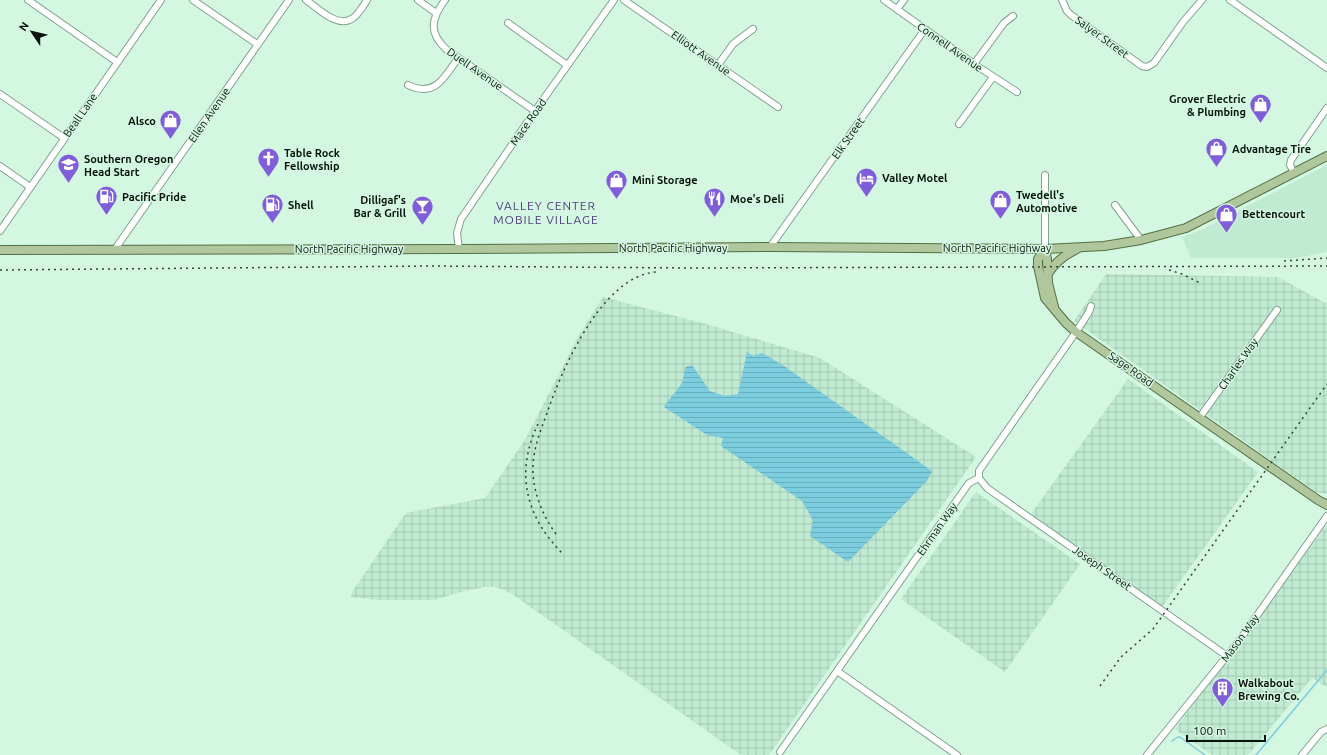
<svg xmlns="http://www.w3.org/2000/svg" width="1327" height="755" viewBox="0 0 1327 755" font-family="Ubuntu,sans-serif">
  <style>
    .built { fill: #c0ead1 }
    .industrial { fill: url(#industrial-grid) }
    .water { fill: url(#water-rules) }
    .lines { fill: none; stroke-linecap: round; stroke-linejoin: round }
    .stream { stroke: #7ccdde; stroke-width: 1.5 }
    .minor-casing { stroke: #81a28e; stroke-width: 8 }
    .major-casing { stroke: #527040; stroke-width: 10 }
    .minor { stroke: #fff; stroke-width: 6 }
    .major { stroke: #b0c79d; stroke-width: 8 }
    .rail { stroke: #304138; stroke-width: 1.5; stroke-dasharray: 2 4; stroke-linecap: butt }
    .labels { text-anchor: middle; dominant-baseline: central; stroke-width: 3; stroke-linejoin: round; paint-order: stroke }
    .street-label { font-size: 11px; fill: #07130d; stroke: #d4f7e2 }
    .poi-label { font-size: 11px; font-weight: bold; fill: #07130d; stroke: #d4f7e2; text-anchor: start }
    .neighbourhood-label { font-size: 12px; letter-spacing: 1px; fill: #4d3e7b; stroke: #d4f7e2 }
  </style>
  <defs>
    <pattern id="industrial-grid" width="8" height="8" patternUnits="userSpaceOnUse"><rect width="8" height="8" fill="#c0ead1"/><path d="M0 4h8M4 0v8" fill="none" stroke="#a4c8b2"/></pattern>
    <pattern id="water-rules" width="6" height="5" patternUnits="userSpaceOnUse"><rect width="6" height="5" fill="#7ccdde"/><path d="M0 2.5h6" fill="none" stroke="#6aafbd"/></pattern>
  </defs>
  <rect width="100%" height="100%" fill="#d4f7e2"/>
  <polygon class="built" points="1327,165 1327,252 1297,258 1191,258 1182,237 1199,231"/>
  <g class="industrial">
    <polygon points="1106,274 1278,277 1327,304 1327,494 1316,492 1074,321"/>
    <polygon points="603,297 706,324 820,358 976,457 769,755 741,755 512,594 504,590 495,587 485,587 464,591 434,600 378,600 351,597 352,592 406,513 485,498 525,440 578,337"/>
    <polygon points="1128,379 1258,472 1162,607 1031,514"/>
    <polygon points="976,492 1080,564 1005,672 901,599"/>
    <polygon points="1327,525 1327,687 1312,678 1248,755 1212,755 1175,729"/>
  </g>
  <path class="water" d="M747,352L753,356L762,353L784,366L932,471L927,481L848,562L810,536L813,520L802,501L721,446L723,438L707,435L664,407C669,398 676,393 681,384C685,378 683,372 686,367L692,365L710,391L725,396L738,394Z"/>
  <g class="lines">
    <g class="stream">
      <polyline points="1172,741 1178,737 1180,737 1205,755"/>
      <polyline points="1256,755 1327,670"/>
    </g>
    <defs>
      <g id="minor">
        <polyline points="28,0 117,62"/>
        <polyline points="193,0 257,44"/>
        <path d="M306,0C319,9 338,29 353,18C359,14 363,6 367,0"/>
        <polyline points="418,0 436,13"/>
        <path d="M445,0C431,19 428,33 447,50L535,111"/>
        <polyline points="624,0 778,107"/>
        <polyline points="884,0 974,64 1017,92"/>
        <polyline points="1062,0 1067,11 1071,15 1142,66 1147,67 1154,63 1183,22 1202,0"/>
        <polyline points="1230,0 1327,68"/>
        <polyline points="897,9 904,0"/>
        <polyline points="508,23 567,65"/>
        <polyline points="974,64 1004,23 1013,16"/>
        <polyline points="718,65 733,44 753,29"/>
        <path d="M408,85C435,98 445,77 458,58"/>
        <polyline points="0,94 64,138"/>
        <polyline points="959,124 993,77"/>
        <polyline points="0,166 30,187"/>
        <polyline points="1294,173 1290,165 1291,160 1327,108"/>
        <polyline points="1115,205 1141,240"/>
        <polyline points="0,231 161,0"/>
        <polyline points="770,247 925,29"/>
        <polyline points="115,249 289,0"/>
        <polyline points="459,249 457,233 461,219 535,111 614,0"/>
        <polyline points="1045,249 1045,175"/>
        <polyline points="1200,417 1277,310"/>
        <polyline points="979,478 987,488 1227,656"/>
        <polyline points="979,478 979,471 983,465 1076,332 1089,312 1091,306"/>
        <polyline points="837,671 957,755"/>
        <polyline points="780,752 969,483 979,478"/>
        <polyline points="1147,755 1239,641 1327,516"/>
        <polyline points="1302,755 1321,732 1327,729"/>
      </g>
      <g id="major">
        <polyline points="1045,249 1038,259 1038,266 1045,298 1066,323 1076,332 1318,500 1327,505"/>
        <polyline points="1045,249 1047,259 1048,283 1054,307"/>
        <polyline points="0,250 459,249 770,247 1045,249 1104,246 1141,240 1186,228 1327,156"/>
        <path d="M1047,275C1055,262 1064,255 1077,249"/>
      </g>
    </defs>
    <use href="#minor" class="minor-casing"/>
    <use href="#major" class="major-casing"/>
    <use href="#minor" class="minor"/>
    <use href="#major" class="major"/>
    <g class="rail">
      <polyline points="1284,261 1327,258"/>
      <polyline points="0,270 431,266 692,268 1327,266"/>
      <polyline points="1169,270 1182,274 1200,283"/>
      <path d="M538,424C515,472 525,516 563,554"/>
      <path d="M556,534C543,516 534,495 533,472C532,452 540,432 547,413C562,369 602,276 656,272"/>
      <polyline points="1100,686 1121,657 1153,629 1327,384"/>
    </g>
  </g>
  <defs>
    <symbol id="shop-pin" viewBox="-11 -11 22 30"><path d="M0 17L-7.5 6A9.5 9.5 0 1 1 7.5 6Z" fill="#805ed9" stroke="#d4f7e2"/><path d="M-5-2.5h2.3a2.7 3.5 0 0 1 5.4 0H5L5.5 6h-11ZM-1.5-2.5h3a1.5 2.3 0 0 0-3 0Z" fill="#fff"/></symbol>
    <symbol id="church-pin" viewBox="-11 -11 22 30"><path d="M0 17L-7.5 6A9.5 9.5 0 1 1 7.5 6Z" fill="#805ed9" stroke="#d4f7e2"/><path d="M-1.2-6h2.4v3.5h3.3v2.4h-3.3V6h-2.4V-.1h-3.3v-2.4h3.3Z" fill="#fff"/></symbol>
    <symbol id="school-pin" viewBox="-11 -11 22 30"><path d="M0 17L-7.5 6A9.5 9.5 0 1 1 7.5 6Z" fill="#805ed9" stroke="#d4f7e2"/><path d="M0-5L7-2L0 1L-7-2ZM-4 1L0 2.5L4 1V4Q0 6-4 4Z" fill="#fff"/></symbol>
    <symbol id="hotel-pin" viewBox="-11 -11 22 30"><path d="M0 17L-7.5 6A9.5 9.5 0 1 1 7.5 6Z" fill="#805ed9" stroke="#d4f7e2"/><path d="M-6-4.5h1.5V1H6V5H4.5V3h-9V5H-6ZM-4 0a1.8 1.8 0 1 1 3.6 0ZM.5 0V-2.5h3Q6-2.5 6 0Z" fill="#fff"/></symbol>
    <symbol id="fuel-pin" viewBox="-11 -11 22 30"><path d="M0 17L-7.5 6A9.5 9.5 0 1 1 7.5 6Z" fill="#805ed9" stroke="#d4f7e2"/><path d="M-5.5-6h7V0h2V4h1.3V-2.5L3-4.5l.8-.8L6-3V5H2.5V1h-1V6h-7ZM-4.2-4.7v3.2H.2V-4.7Z" fill="#fff"/></symbol>
    <symbol id="restaurant-pin" viewBox="-11 -11 22 30"><path d="M0 17L-7.5 6A9.5 9.5 0 1 1 7.5 6Z" fill="#805ed9" stroke="#d4f7e2"/><path d="M-5-6h1v4h1v-4h1v4h1v-4h1v5L-1.5 .5V6h-2V.5L-5-1ZM5-6V6H3V1.5H1.5Q1.5-4 5-6Z" fill="#fff"/></symbol>
    <symbol id="bar-pin" viewBox="-11 -11 22 30"><path d="M0 17L-7.5 6A9.5 9.5 0 1 1 7.5 6Z" fill="#805ed9" stroke="#d4f7e2"/><path d="M-6-5H6L.8 .8V4.5H3.5V6h-7V4.5H-.8V.8Z" fill="#fff"/></symbol>
    <symbol id="building-pin" viewBox="-11 -11 22 30"><path d="M0 17L-7.5 6A9.5 9.5 0 1 1 7.5 6Z" fill="#805ed9" stroke="#d4f7e2"/><path d="M-4-6H4V6H1V3H-1V6H-4ZM-2.5-4.3h1.7v1.8h-1.7ZM.8-4.3h1.7v1.8H.8ZM-2.5-1h1.7V.8h-1.7ZM.8-1h1.7V.8H.8Z" fill="#fff"/></symbol>
  </defs>
  <g fill-rule="evenodd">
    <use href="#shop-pin" x="1248" y="92" width="25" height="34"/>
    <use href="#shop-pin" x="158" y="108" width="25" height="34"/>
    <use href="#shop-pin" x="1204" y="136" width="25" height="34"/>
    <use href="#church-pin" x="256" y="146" width="25" height="34"/>
    <use href="#school-pin" x="56" y="152" width="25" height="34"/>
    <use href="#hotel-pin" x="854" y="166" width="25" height="34"/>
    <use href="#shop-pin" x="604" y="168" width="25" height="34"/>
    <use href="#fuel-pin" x="94" y="184" width="25" height="34"/>
    <use href="#restaurant-pin" x="702" y="186" width="25" height="34"/>
    <use href="#shop-pin" x="988" y="188" width="25" height="34"/>
    <use href="#fuel-pin" x="260" y="192" width="25" height="34"/>
    <use href="#bar-pin" x="410" y="194" width="25" height="34"/>
    <use href="#shop-pin" x="1214" y="202" width="25" height="34"/>
    <use href="#building-pin" x="1210" y="676" width="25" height="34"/>
  </g>
  <g class="labels">
    <g class="street-label">
      <text transform="translate(1102 37) rotate(36)">Salyer Street</text>
      <text transform="translate(950 47) rotate(35)">Connell Avenue</text>
      <text transform="translate(701 53) rotate(35)">Elliott Avenue</text>
      <text transform="translate(475 69) rotate(35)">Duell Avenue</text>
      <text transform="translate(80 115) rotate(-55)">Beall Lane</text>
      <text transform="translate(209 115) rotate(-55)">Ellen Avenue</text>
      <text transform="translate(528 122) rotate(-55)">Mace Road</text>
      <text transform="translate(848 138) rotate(-55)">Elk Street</text>
      <text x="673" y="248">North Pacific Highway</text>
      <text x="997" y="248">North Pacific Highway</text>
      <text x="349" y="249">North Pacific Highway</text>
      <text transform="translate(1238 364) rotate(-55)">Charles Way</text>
      <text transform="translate(1131 369) rotate(35)">Sage Road</text>
      <text transform="translate(937 529) rotate(-55)">Ehrman Way</text>
      <text transform="translate(1102 568) rotate(35)">Joseph Street</text>
      <text transform="translate(1240 638) rotate(-54)">Mason Way</text>
    </g>
    <g class="poi-label">
      <text x="1246" y="99" text-anchor="end">Grover Electric<tspan x="1246" dy="13">&amp; Plumbing</tspan></text>
      <text x="156" y="121" text-anchor="end">Alsco</text>
      <text x="1232" y="149">Advantage Tire</text>
      <text x="284" y="153">Table Rock<tspan x="284" dy="13">Fellowship</tspan></text>
      <text x="84" y="159">Southern Oregon<tspan x="84" dy="13">Head Start</tspan></text>
      <text x="882" y="178">Valley Motel</text>
      <text x="632" y="180">Mini Storage</text>
      <text x="1016" y="195">Twedell's<tspan x="1016" dy="13">Automotive</tspan></text>
      <text x="122" y="197">Pacific Pride</text>
      <text x="730" y="199">Moe's Deli</text>
      <text x="406" y="200" text-anchor="end">Dilligaf's<tspan x="406" dy="13">Bar &amp; Grill</tspan></text>
      <text x="288" y="205">Shell</text>
      <text x="1242" y="214">Bettencourt</text>
      <text x="1238" y="683">Walkabout<tspan x="1238" dy="13">Brewing Co.</tspan></text>
    </g>
    <g class="neighbourhood-label">
      <text x="546" y="205">VALLEY CENTER<tspan x="546" dy="14">MOBILE VILLAGE</tspan></text>
    </g>
  </g>
  <g transform="translate(32 32) rotate(305)" stroke="#d4f7e2" stroke-width="3" paint-order="stroke">
  <path d="M0-3L7 15L0 10L-7 15Z" fill="#07130d"/>
  <text y="-6" font-size="11" font-weight="bold" text-anchor="middle" fill="#07130d">N</text>
  </g>
  <path d="M1187 735v6h78v-6" fill="none" stroke="#07130d" stroke-width="2"/>
  <text x="1193" y="735" font-size="12" fill="#07130d" stroke="#d4f7e2" stroke-width="3" paint-order="stroke">100 m</text>
</svg>
